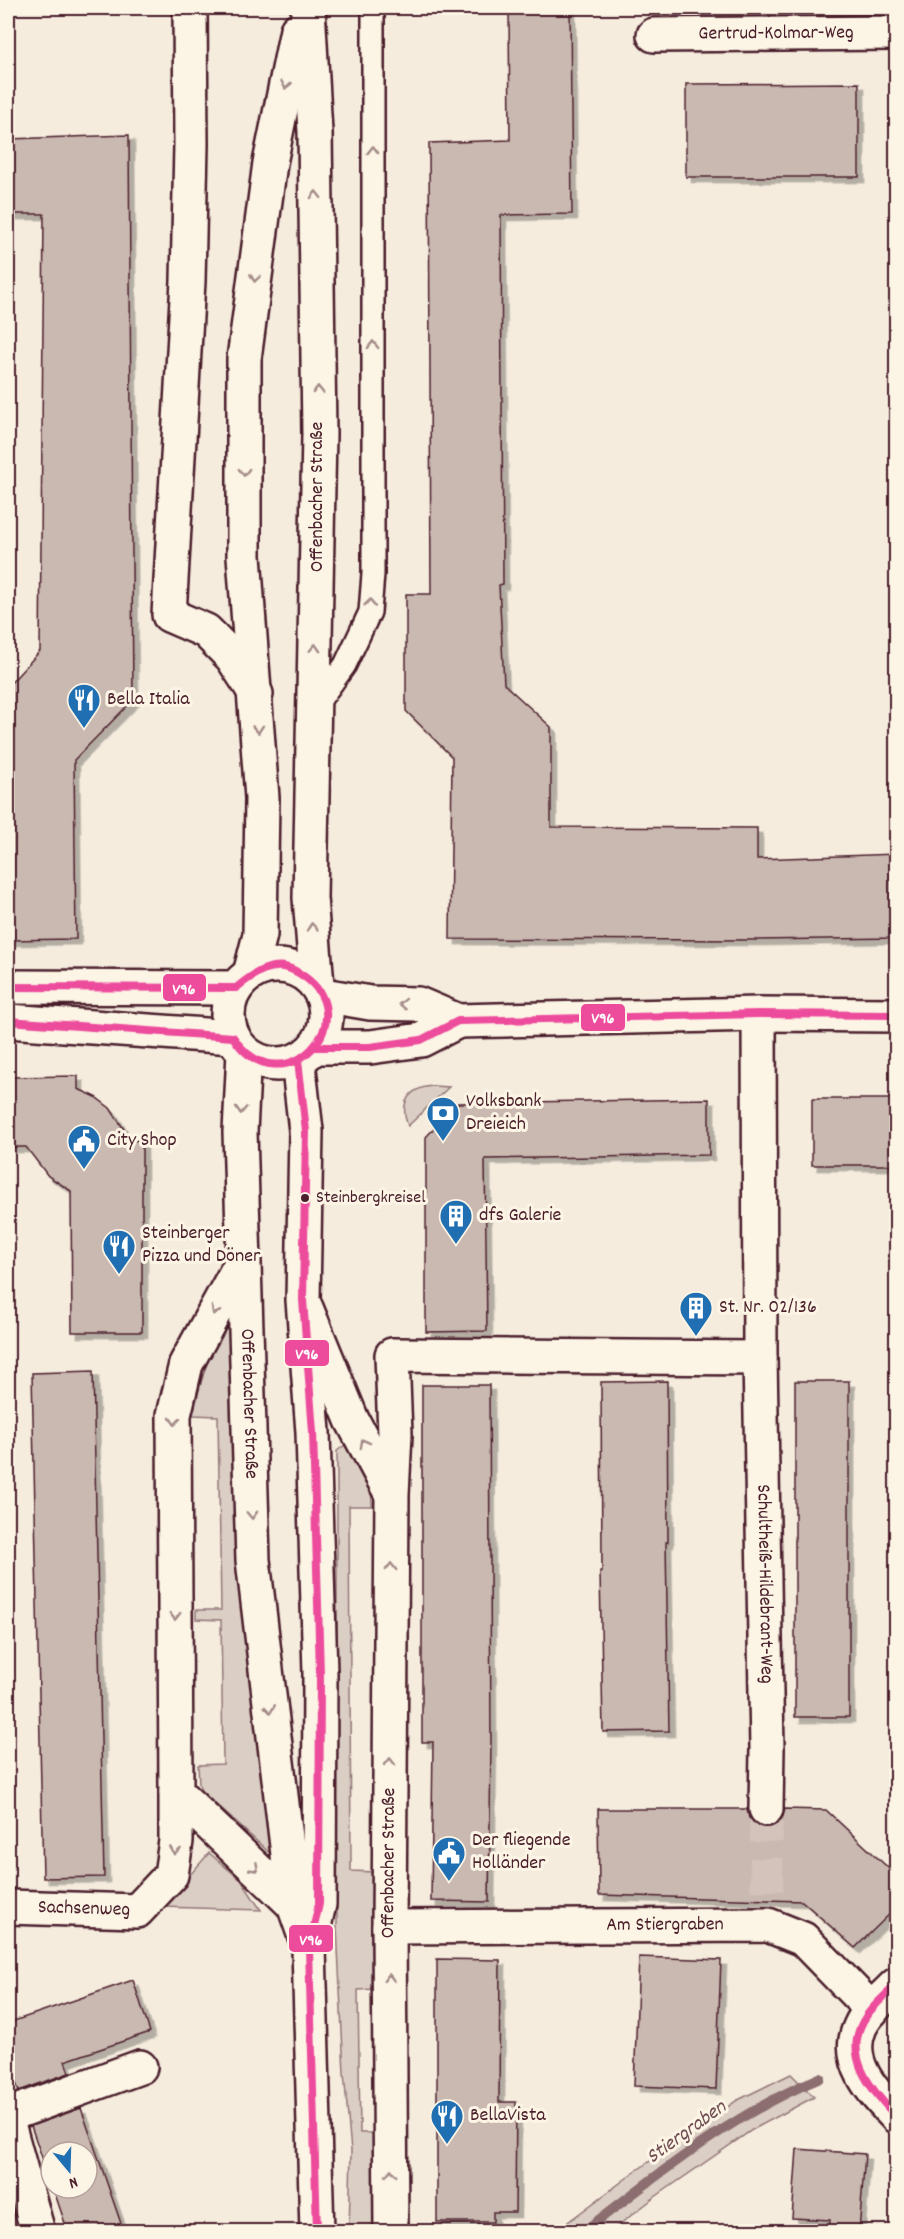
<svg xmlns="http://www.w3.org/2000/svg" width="904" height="2239" viewBox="0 0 904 2239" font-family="Dekko,sans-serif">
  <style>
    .green { fill: #dbcec4; stroke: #927678; stroke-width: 1.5 }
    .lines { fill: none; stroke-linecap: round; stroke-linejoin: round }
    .stream { stroke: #8c6e70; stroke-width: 10 }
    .building { fill: #cab9b1; stroke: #4a1f2b; stroke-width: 1.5; filter: url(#shadow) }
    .street-tunnel { stroke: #d3c3ba; stroke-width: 33; stroke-dasharray: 33 16; stroke-linecap: butt }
    .lane-casing { stroke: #4a1f2b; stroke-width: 26 }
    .street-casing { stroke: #4a1f2b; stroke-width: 38 }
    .secondary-casing { stroke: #4a1f2b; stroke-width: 38 }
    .lane { stroke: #fcf5e5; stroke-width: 21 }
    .street { stroke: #fcf5e5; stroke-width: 33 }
    .secondary { stroke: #fcf5e5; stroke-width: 33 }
    .bus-1-casing { stroke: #fcf5e5; stroke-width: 12 }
    .bus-1 { stroke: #ed4c9c; stroke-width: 8 }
    .oneway { stroke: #a38a88 }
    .bus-dot { fill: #4a1f2b; stroke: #fcf5e5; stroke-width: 2 }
    .labels { text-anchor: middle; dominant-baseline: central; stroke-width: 6; stroke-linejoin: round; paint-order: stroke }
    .bus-label { font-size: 18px; fill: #4a1f2b; stroke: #fcf5e5; text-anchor: start }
    .street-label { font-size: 20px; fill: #4a1f2b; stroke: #fcf5e5 }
    .poi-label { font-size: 20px; fill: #4a1f2b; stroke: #fcf5e5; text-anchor: start }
    .water-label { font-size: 21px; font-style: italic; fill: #704d53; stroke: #fcf5e5 }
    .line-badge { stroke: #fcf5e5; stroke-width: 2 }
    .badge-label { font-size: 16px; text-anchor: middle; font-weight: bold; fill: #fff }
  </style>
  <defs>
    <filter id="shadow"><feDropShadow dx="5.5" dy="5.5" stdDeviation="0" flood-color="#0004"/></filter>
  </defs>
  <rect width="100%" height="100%" fill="#f5ecde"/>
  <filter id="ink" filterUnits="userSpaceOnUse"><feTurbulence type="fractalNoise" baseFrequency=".0167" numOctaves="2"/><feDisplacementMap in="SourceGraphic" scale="12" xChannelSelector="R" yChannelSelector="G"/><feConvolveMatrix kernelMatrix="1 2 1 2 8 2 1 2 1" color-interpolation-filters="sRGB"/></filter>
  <g filter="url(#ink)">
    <g class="green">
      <path d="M433,1086L449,1087L408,1126C399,1103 408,1088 433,1086Z"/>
      <path d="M229,1327L232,1330L275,1852L271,1854L201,1791L199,1784L198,1765L223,1764L221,1620L196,1619V1610H221L218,1416L193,1415C199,1391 208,1343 229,1327Z"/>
      <polygon points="345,1445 349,1445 371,1482 372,1506 349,1506 351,1871 374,1872 374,1989 358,1990 360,2133 376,2133 374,2232 349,2231 351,2151 344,2073 337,1927 337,1451"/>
      <polygon points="209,1853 241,1880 261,1910 162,1907"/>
      <polygon points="791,2074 814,2097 752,2130 655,2197 611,2231 556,2231 636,2171 736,2101"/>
    </g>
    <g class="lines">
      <path class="stream" d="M583,2232C657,2175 734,2113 820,2078"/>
    </g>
    <g class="building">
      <polygon points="509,8 570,8 572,214 501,215 503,584 499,585 504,684 551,727 551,827 757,828 757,859 897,854 897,938 756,940 450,939 452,757 406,711 406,594 431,594 429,143 510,140"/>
      <polygon points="859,83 859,177 686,177 686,84"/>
      <polygon points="129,135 133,700 74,760 76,939 8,940 8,686 40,651 44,214 8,214 8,139"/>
      <polygon points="78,1076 78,1089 94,1096 110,1108 131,1140 142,1141 142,1332 72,1332 71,1191 48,1176 26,1147 8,1147 8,1077"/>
      <polygon points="709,1099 709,1155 485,1159 487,1331 426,1332 426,1137 458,1103"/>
      <rect x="812" y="1099" width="85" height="66"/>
      <polygon points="93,1371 104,1877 43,1878 32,1373"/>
      <polygon points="667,1381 668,1542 666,1542 669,1731 603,1732 600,1571 602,1571 601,1382"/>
      <rect x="795" y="1381" width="54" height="336"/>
      <polygon points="422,1385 489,1385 491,1742 489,1902 431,1901 433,1742 422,1742"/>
      <polygon points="598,1809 747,1809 749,1818 756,1825 766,1828 775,1826 782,1819 785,1809 826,1810 897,1876 897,1907 855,1948 802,1901 599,1895"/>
      <polygon points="639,1957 721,1960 716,2089 634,2086"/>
      <polygon points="437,1959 500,1960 499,2102 516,2102 515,2212 493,2212 493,2222 437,2222"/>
      <polygon points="133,1980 150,2032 65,2061 69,2073 19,2091 14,2078 8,2080 8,2023"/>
      <polygon points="81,2108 124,2232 68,2232 53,2188 87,2188 87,2152 51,2152 51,2183 31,2126"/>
      <polygon points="797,2149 865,2154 859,2232 829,2232 830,2220 792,2218"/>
    </g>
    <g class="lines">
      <polyline class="street-tunnel" points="766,1809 767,1899"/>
      <defs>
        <polyline id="lane" points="314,708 345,665 370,612 373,574 373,8"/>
        <g id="street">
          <polyline points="190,8 191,145 188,281 169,615 206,631 232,657 256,694"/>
          <path id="s1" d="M654,35L896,33"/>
          <polyline points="8,987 236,988"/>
          <polyline points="323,995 370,1003 418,1004 458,1021 759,1014 896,1015"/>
          <path id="s2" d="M759,1014L760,1358L767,1749L766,1809"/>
          <polyline points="8,1021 233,1037"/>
          <polyline points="315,1047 370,1047 421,1040 458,1021"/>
          <polyline points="243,1260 186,1364 174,1415 176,1792 294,1905"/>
          <polyline points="306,1308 352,1420 391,1493"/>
          <path id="s3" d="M8,1907L137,1911L171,1875L176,1841V1792"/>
          <path id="s4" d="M389,1927L768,1925L803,1939L872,2010"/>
          <path d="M896,1985C884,1997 867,2011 860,2027C844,2062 874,2093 896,2116"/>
          <polyline points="8,2115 140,2067"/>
          <polyline points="8,2124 38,2232"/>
          <path id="s5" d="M391,2232L389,1927L392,1494L395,1434L392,1355L760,1358"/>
        </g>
        <g id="secondary">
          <polyline points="308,8 315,132 319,434 310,898 317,985"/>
          <circle cx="277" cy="1015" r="49"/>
          <polyline points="250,974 260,935 262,798 244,556 244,359 270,163 297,30"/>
          <path id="s6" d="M244,1052L240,1132L253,1560L294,1905L309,1948L317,2232"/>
          <polyline points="298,1060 306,1131 303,1300 313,1432 320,1673 319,1904 309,1948"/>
        </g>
      </defs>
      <use href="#lane" class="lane-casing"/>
      <use href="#street" class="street-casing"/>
      <use href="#secondary" class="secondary-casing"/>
      <use href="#lane" class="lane"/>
      <use href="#street" class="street"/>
      <use href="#secondary" class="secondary"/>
      <defs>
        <g id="bus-1">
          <path d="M8,987L236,988C253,974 274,958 297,972C373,1015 282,1112 233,1037L8,1021"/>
          <polyline points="315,1047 370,1047 421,1040 458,1021 759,1014 896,1015"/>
          <polyline points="298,1060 306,1131 303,1300 313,1432 320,1673 319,1904 309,1948 317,2232"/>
          <path d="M896,1985C886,1995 875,2004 867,2015C840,2053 870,2089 896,2116"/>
        </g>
      </defs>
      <use href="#bus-1" class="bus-1-casing"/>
      <use href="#bus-1" class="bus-1"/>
    </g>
    <defs><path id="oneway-chevron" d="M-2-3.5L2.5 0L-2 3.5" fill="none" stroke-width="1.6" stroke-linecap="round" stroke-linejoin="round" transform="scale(1.5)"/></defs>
    <g class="oneway">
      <use href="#oneway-chevron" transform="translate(286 85) rotate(101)"/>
      <use href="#oneway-chevron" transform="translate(373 150) rotate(-90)"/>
      <use href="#oneway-chevron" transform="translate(316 195) rotate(-91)"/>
      <use href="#oneway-chevron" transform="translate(255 278) rotate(98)"/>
      <use href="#oneway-chevron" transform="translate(373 345) rotate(-90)"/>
      <use href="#oneway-chevron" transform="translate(318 390) rotate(-91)"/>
      <use href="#oneway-chevron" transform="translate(244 472) rotate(90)"/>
      <use href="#oneway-chevron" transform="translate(370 603) rotate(-83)"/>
      <use href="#oneway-chevron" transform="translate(315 648) rotate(-88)"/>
      <use href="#oneway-chevron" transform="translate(258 729) rotate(86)"/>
      <use href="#oneway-chevron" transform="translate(312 927) rotate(-95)"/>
      <use href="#oneway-chevron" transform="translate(403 1004) rotate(-178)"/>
      <use href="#oneway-chevron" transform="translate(241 1110) rotate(92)"/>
      <use href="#oneway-chevron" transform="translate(215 1311) rotate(119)"/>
      <use href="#oneway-chevron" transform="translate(175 1421) rotate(93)"/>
      <use href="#oneway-chevron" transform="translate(364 1443) rotate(-118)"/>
      <use href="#oneway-chevron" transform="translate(252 1515) rotate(88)"/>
      <use href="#oneway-chevron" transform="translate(391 1567) rotate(-90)"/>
      <use href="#oneway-chevron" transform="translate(175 1616) rotate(90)"/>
      <use href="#oneway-chevron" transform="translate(270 1709) rotate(83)"/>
      <use href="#oneway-chevron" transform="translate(390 1762) rotate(-90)"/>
      <use href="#oneway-chevron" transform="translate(175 1851) rotate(99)"/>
      <use href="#oneway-chevron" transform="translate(255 1868) rotate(43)"/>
      <use href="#oneway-chevron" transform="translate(389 1978) rotate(-90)"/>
      <use href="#oneway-chevron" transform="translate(391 2173) rotate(-90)"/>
    </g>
  </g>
  <defs>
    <symbol id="restaurant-pin" viewBox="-11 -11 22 30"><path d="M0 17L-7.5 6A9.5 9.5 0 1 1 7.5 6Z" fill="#1f6fb2" stroke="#fcf5e5"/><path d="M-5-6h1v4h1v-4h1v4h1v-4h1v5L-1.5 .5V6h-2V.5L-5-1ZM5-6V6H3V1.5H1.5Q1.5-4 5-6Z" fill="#fff"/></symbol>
    <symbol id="bank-pin" viewBox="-11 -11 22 30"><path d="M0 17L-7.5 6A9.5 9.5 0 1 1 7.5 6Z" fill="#1f6fb2" stroke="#fcf5e5"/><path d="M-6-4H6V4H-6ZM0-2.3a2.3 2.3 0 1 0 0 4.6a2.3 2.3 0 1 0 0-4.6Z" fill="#fff"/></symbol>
    <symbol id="civic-pin" viewBox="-11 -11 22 30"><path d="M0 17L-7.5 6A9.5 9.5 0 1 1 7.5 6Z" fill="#1f6fb2" stroke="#fcf5e5"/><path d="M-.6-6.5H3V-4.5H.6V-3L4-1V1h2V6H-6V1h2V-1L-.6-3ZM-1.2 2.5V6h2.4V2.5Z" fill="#fff"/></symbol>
    <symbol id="building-pin" viewBox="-11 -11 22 30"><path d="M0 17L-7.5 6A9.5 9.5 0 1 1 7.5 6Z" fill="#1f6fb2" stroke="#fcf5e5"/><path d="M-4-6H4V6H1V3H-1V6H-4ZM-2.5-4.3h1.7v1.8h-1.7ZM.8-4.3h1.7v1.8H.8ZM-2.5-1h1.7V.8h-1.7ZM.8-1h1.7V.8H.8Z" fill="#fff"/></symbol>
  </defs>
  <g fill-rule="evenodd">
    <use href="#restaurant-pin" x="65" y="681" width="38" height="52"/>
    <use href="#bank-pin" x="424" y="1094" width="38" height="52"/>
    <use href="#civic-pin" x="65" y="1122" width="38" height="52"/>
    <use href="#building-pin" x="437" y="1197" width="38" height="52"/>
    <use href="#restaurant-pin" x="100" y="1227" width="38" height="52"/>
    <use href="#building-pin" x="677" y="1289" width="38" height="52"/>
    <use href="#civic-pin" x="430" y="1834" width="38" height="52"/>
    <use href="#restaurant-pin" x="428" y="2097" width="38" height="52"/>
  </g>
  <circle class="bus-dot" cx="305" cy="1198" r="5"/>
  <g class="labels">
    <g class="bus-label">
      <text x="316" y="1198">Steinbergkreisel</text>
    </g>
    <g class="street-label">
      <text stroke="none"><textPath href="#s1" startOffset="122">Gertrud-Kolmar-Weg</textPath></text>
      <text transform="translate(318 497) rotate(-90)">Offenbacher Straße</text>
      <text stroke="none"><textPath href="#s6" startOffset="352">Offenbacher Straße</textPath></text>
      <text stroke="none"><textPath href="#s2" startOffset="570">Schultheiß-Hildebrant-Weg</textPath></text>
      <text stroke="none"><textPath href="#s5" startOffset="369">Offenbacher Straße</textPath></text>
      <text stroke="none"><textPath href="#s3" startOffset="76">Sachsenweg</textPath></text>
      <text stroke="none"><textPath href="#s4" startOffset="276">Am Stiergraben</textPath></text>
    </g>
    <g class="poi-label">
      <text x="107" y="700">Bella Italia</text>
      <text x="466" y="1102">Volksbank<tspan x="466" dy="23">Dreieich</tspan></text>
      <text x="107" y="1141">City Shop</text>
      <text x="479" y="1216">dfs Galerie</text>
      <text x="142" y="1234">Steinberger<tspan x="142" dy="23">Pizza und Döner</tspan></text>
      <text x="719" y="1308">St. Nr. 02/136</text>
      <text x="472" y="1841">Der fliegende<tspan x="472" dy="23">Holländer</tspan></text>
      <text x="470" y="2116">BellaVista</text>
    </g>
    <g class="water-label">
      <text transform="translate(687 2133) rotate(-36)">Stiergraben</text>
    </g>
  </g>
  <g class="line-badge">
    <rect x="162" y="973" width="45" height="29" rx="6" fill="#ed4c9c"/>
    <rect x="580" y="1003" width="46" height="29" rx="6" fill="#ed4c9c"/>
    <rect x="284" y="1339" width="46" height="28" rx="6" fill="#ed4c9c"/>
    <rect x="288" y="1924" width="46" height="29" rx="6" fill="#ed4c9c"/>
  </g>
  <g class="badge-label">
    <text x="184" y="994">V96</text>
    <text x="603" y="1023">V96</text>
    <text x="307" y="1359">V96</text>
    <text x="311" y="1945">V96</text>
  </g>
  <rect width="904" height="2239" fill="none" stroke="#fcf5e5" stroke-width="30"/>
  <rect x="15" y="15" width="874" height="2209" fill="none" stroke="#4a1f2b" stroke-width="2" filter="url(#ink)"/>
  <g transform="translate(69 2170) rotate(161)"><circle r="28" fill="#fcf5e5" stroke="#b59f9b" stroke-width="1.5"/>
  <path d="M0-4.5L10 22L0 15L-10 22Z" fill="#1f6fb2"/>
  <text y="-9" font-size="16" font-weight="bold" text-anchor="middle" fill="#4a1f2b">N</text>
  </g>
</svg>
